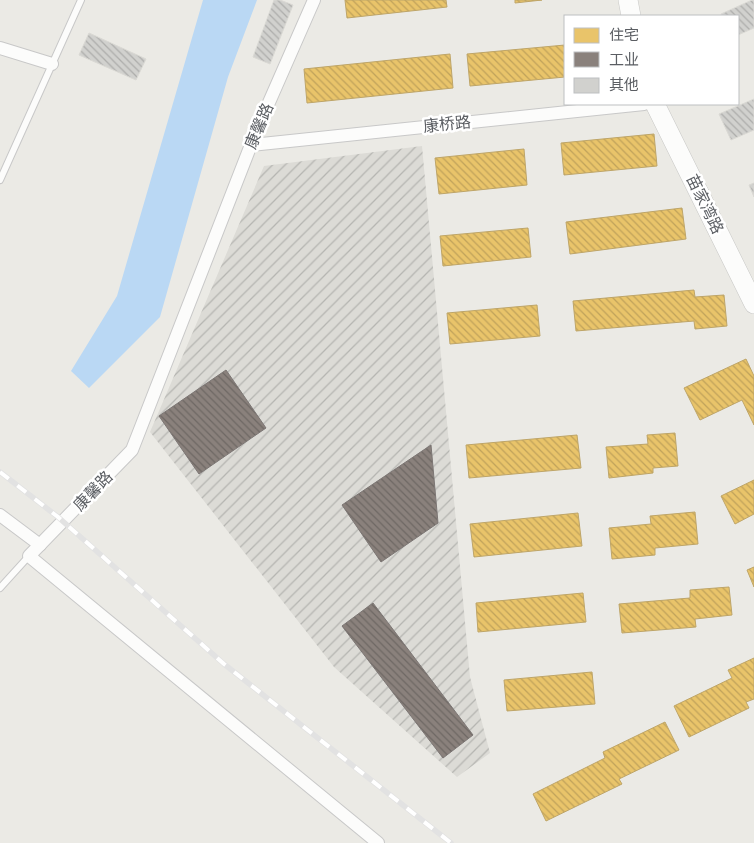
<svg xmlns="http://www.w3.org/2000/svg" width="754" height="843" viewBox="0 0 754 843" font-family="Cabin,'Noto Sans SC',sans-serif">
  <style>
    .industrial { fill: url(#industrial-furrows) }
    .water { fill: #bad8f4 }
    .homes { fill: url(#homes-back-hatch); stroke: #bea568 }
    .industry { fill: url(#industry-back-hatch); stroke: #7c7674 }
    .building { fill: url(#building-back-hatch); stroke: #dad9d4 }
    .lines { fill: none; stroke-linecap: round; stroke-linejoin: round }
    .lane-casing { stroke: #c8c8c8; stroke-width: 8 }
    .street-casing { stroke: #c8c8c8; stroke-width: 14 }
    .secondary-casing { stroke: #c7c7c5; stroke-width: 20 }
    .lane { stroke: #fcfcfb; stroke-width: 6 }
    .street { stroke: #fcfcfb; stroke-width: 12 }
    .secondary { stroke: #fcfcfb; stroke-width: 19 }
    .rail-casing { stroke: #e2e2e2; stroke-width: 5.5 }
    .rail { stroke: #fff; stroke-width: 4; stroke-dasharray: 11; stroke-linecap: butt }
    .labels { text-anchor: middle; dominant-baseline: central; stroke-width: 5; stroke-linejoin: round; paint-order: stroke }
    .street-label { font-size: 16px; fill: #5b5e63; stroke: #fff }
  </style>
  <defs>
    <pattern id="industrial-furrows" width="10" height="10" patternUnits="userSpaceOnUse" patternTransform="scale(1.25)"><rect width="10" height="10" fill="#dcdbd6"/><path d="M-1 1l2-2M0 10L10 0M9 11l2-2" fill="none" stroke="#b5b5b1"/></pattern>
    <pattern id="homes-back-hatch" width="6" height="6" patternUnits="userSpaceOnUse" patternTransform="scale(1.25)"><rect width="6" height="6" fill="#e9c46a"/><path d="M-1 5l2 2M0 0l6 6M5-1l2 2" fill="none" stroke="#c0a25b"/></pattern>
    <pattern id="industry-back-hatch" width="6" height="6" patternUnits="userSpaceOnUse" patternTransform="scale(1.25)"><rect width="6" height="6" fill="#8a817c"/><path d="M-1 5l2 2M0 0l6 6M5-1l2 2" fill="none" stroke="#6e6864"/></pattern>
    <pattern id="building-back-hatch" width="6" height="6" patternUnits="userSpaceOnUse" patternTransform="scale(1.25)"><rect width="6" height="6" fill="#d1d1ce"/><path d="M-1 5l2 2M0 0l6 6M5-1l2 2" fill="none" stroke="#adadab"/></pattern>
  </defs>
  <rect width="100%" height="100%" fill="#ebeae5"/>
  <polygon class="industrial" points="422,146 470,677 490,753 457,777 334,667 150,432 264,166"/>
  <polygon class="water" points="203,0 257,0 228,77 160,317 89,388 71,371 117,296"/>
  <g class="homes">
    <polygon points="345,0 446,0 447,7 347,18"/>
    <polygon points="515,0 542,0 515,3"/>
    <polygon points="565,45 565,77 470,86 467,54"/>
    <polygon points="450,54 453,88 307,103 304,69"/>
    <polygon points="654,134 657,166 564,175 561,143"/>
    <polygon points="524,149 527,185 439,194 435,158"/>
    <polygon points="682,208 686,239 570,254 566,222"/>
    <polygon points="528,228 531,257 443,266 440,236"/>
    <polygon points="694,290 695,297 724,295 727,326 695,329 694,321 576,331 573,301"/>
    <polygon points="537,305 540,336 450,344 447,313"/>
    <polygon points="746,359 754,376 754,425 742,400 700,420 684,388"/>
    <polygon points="675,433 678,466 653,468 653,473 609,478 606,447 648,444 647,435"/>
    <polygon points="577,435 581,468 469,478 466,445"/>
    <polygon points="754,480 754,514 735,524 721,496"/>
    <polygon points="695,512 698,544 655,548 655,555 612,559 609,528 651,524 650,516"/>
    <polygon points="578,513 582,546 474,557 470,524"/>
    <polygon points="754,567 754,587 747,570"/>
    <polygon points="729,587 732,615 695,619 696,627 622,633 619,604 690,598 690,590"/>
    <polygon points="583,593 586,622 478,632 476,603"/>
    <polygon points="754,658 754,699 746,702 749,708 689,737 674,706 732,678 728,670"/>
    <polygon points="592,672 595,704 507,711 504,680"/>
    <polygon points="665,722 679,750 619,779 622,784 546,821 533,794 605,758 603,752"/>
  </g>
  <g class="industry">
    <polygon points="226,370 266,428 199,474 159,416"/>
    <polygon points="431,445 438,523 381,562 342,505"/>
    <polygon points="373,603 473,735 443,758 342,626"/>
  </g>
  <g class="building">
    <polygon points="274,0 280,0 293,5 270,64 253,57"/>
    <polygon points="752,0 754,0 754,28 738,35 738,16 722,16 721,14"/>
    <polygon points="89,33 146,59 136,80 79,55"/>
    <polygon points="754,99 754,130 731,140 719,114"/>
    <polygon points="754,183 754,197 749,185"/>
  </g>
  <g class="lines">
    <defs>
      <g id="lane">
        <polyline points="0,180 81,0"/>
        <polyline points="0,588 29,556"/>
      </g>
      <g id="street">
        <polyline points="314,0 256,132 132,450 29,556 378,843"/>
        <polyline points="0,48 52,64"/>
        <polyline points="251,145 644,104"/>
        <polyline points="0,515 40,545"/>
      </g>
      <g id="secondary">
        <polyline points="628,0 631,16"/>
        <polyline points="655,104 754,304"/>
      </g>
    </defs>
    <use href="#lane" class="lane-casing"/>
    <use href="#street" class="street-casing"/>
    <use href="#secondary" class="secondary-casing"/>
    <use href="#lane" class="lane"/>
    <use href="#street" class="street"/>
    <use href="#secondary" class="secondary"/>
    <defs>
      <polyline id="rail" points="0,472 58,517 224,664 451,843"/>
    </defs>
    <use href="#rail" class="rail-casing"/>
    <use href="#rail" class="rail"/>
  </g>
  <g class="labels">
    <g class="street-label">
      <text transform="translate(447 124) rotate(-6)">康桥路</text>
      <text transform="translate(259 126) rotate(-67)">康馨路</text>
      <text transform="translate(705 204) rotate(64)">苗家湾路</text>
      <text transform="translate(93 491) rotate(-46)">康馨路</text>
    </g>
  </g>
  <rect x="564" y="15" width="175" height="90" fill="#ffffff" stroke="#bdbfc1"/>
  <rect x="574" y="28" width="25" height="15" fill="#e9c46a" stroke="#bdbfc1"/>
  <text x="609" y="40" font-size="15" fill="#5b5e63">住宅</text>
  <rect x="574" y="52" width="25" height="15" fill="#8a817c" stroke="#bdbfc1"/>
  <text x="609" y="65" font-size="15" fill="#5b5e63">工业</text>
  <rect x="574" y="78" width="25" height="15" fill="#d1d1ce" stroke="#bdbfc1"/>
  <text x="609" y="90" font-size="15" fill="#5b5e63">其他</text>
</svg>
